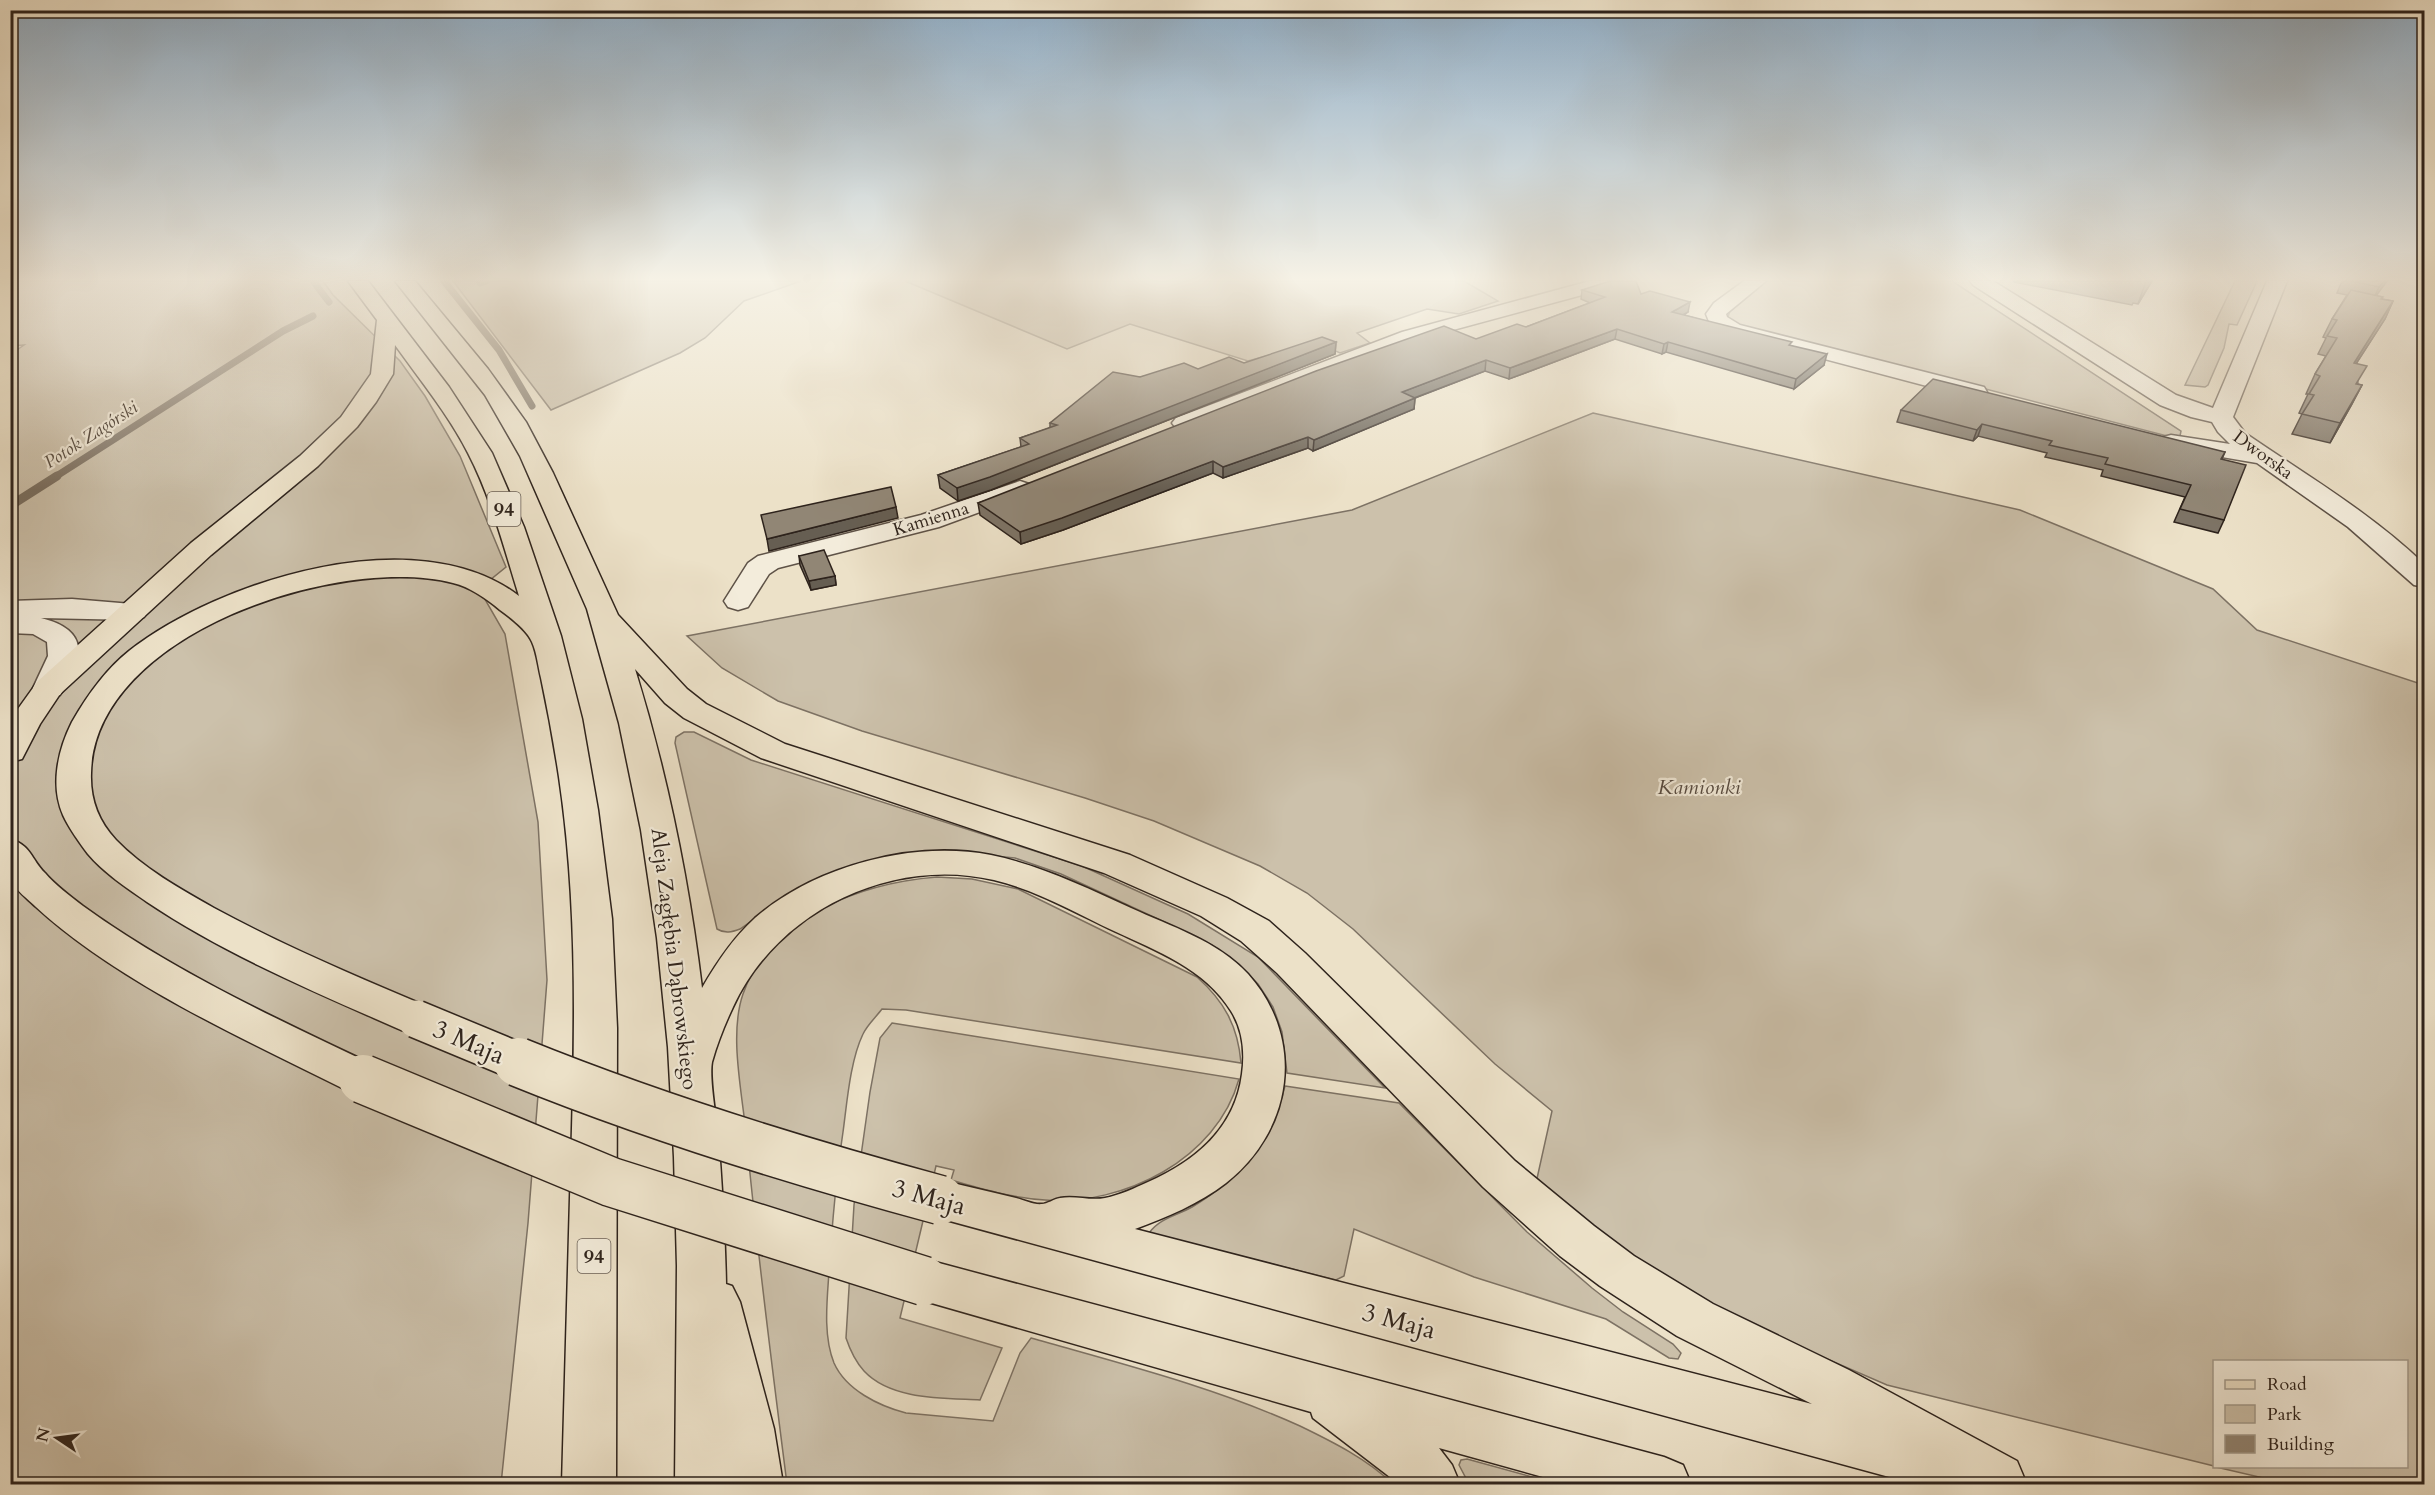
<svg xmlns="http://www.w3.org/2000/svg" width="2435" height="1495" viewBox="0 0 2435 1495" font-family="Cardo,serif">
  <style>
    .green { fill: #ccc1ab; stroke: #7d7264; stroke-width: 1.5 }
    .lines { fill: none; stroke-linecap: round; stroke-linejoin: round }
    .stream-far1 { stroke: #796e60; stroke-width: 7 }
    .stream { stroke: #796e60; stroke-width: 9 }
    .minor-casing { stroke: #5e5247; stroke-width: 3 }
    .major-casing { stroke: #2e231c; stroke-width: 3 }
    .minor { fill: #f3ecdb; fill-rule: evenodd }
    .major { fill: #ece1c8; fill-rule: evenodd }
    .major-bridge-far1-casing { stroke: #2e231c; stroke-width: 40; stroke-linecap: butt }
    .major-bridge-casing { stroke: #2e231c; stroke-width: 51; stroke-linecap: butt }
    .major-bridge-far1 { stroke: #ece1c8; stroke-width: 37 }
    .major-bridge { stroke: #ece1c8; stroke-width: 48 }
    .wall { fill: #7d7365; stroke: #2e231c; stroke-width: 1.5 }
    .shaded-wall { fill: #665e52; stroke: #2e231c; stroke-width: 1.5 }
    .building { fill: #918675; stroke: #2e231c; stroke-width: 1.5 }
    .labels { text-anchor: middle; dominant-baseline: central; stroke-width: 4.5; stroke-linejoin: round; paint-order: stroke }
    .far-water-label { font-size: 18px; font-style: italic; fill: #5a4f44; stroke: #f3ecdb }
    .far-street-label { font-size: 18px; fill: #2e231c; stroke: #f3ecdb }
    .shield { fill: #f3ecdb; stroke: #695f55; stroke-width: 1.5 }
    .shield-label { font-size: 20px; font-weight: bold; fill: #2e231c }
    .park-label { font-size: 21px; font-style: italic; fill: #564a40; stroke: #f3ecdb }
    .street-label { font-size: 21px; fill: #2e231c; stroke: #f3ecdb }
    .near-street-label { font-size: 26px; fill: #2e231c; stroke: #f3ecdb }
  </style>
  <rect width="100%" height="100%" fill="#ece1c8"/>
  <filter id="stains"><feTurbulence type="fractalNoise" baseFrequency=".00333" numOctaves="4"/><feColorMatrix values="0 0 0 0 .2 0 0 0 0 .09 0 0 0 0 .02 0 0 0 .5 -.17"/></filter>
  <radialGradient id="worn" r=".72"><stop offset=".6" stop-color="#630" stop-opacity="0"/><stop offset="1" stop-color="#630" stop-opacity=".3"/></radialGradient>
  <g class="green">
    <polygon points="11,281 323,281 333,295 400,361 425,396 460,456 506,567 479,589 505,634 538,822 547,980 528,1223 501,1484 11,1484 10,355 24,345 11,346"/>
    <polygon points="453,281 801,281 744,301 705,338 680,353 551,410"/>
    <polygon points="905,281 1464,281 1498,301 1459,314 1427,309 1357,333 1370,343 1340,353 1316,342 1248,361 1130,324 1067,349"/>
    <polygon points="1765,281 1952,281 2181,431 2180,436 2167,436 1734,324 1728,317 1730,311"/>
    <polygon points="2235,281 2257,281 2237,325 2229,324 2224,348 2208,385 2205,387 2185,385"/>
    <polygon points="1593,413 2020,510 2213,589 2257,630 2424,685 2424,1484 2289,1484 2216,1467 2406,1466 2406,1362 2214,1362 2214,1466 1887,1385 1693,1301 1536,1183 1552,1111 1495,1064 1353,929 1307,893 1260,866 1154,821 1085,798 862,731 778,701 722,668 687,636 1352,510"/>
    <path d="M684,732H694L751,760L1082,866L1188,914L1258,957L1385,1088L1287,1073L1282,1032L1273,1007L1258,984L1239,966L1212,945L1160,920L1061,874L1015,858L952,852L858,864L821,877L798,889L740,929C732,932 725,934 717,929L675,743L676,737Z"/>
    <path d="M937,877L972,879L1018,889L1197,977C1224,1001 1238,1026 1241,1063L906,1010L882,1009C876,1017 867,1025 863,1034C850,1061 847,1103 843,1132C836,1179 832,1225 829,1272C827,1301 823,1336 834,1363C846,1390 879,1406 906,1413L993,1421L1020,1353L1031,1338C1122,1364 1214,1387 1300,1426C1333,1442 1367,1459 1393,1484H787C772,1367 757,1251 746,1133C742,1092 729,1034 743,994C770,916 862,883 937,877Z"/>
    <path d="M892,1023L1239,1079C1217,1159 1124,1206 1045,1200C1013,1198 982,1189 951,1180L954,1170L936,1166L900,1318L1002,1348L980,1400C943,1398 891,1400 864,1371C855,1361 850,1350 846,1338L854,1205L870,1092L880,1038Z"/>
    <path d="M1285,1086L1399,1103L1527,1232L1592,1288L1623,1312L1673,1344L1681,1353L1678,1359L1669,1358L1606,1319L1474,1277L1354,1229L1344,1276L1336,1280L1149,1233C1160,1218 1176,1216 1192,1207C1242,1177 1271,1142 1285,1086Z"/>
    <polygon points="1467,1459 1558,1484 1469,1484 1459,1465 1461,1460"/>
  </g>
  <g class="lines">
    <g class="stream-far1">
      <polyline points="313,281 329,302"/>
      <polyline points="444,281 499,350 532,406"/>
      <polyline points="480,283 486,281"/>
      <polyline points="55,477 283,331 313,316"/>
    </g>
    <polyline class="stream" points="10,506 57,476"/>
    <defs>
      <g id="minor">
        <polygon points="1590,281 1622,281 1619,285 1416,340 1192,428 1184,430 1176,428 1172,423 1176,418 1402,332"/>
        <polygon points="1744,281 1766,281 1726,314 1727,317 1740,325 1984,387 1987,392 1984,397 1976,399 1726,333 1710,324 1706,314 1714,303"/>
        <path d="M1970,281H1993L2176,395L2213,408L2267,281H2287L2233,417L2245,433C2306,475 2371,513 2424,564V587L2414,585L2348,527L2257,463L2163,447L2159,442L2163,437L2171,435L2230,444L2218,432L2212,422L2191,417L2160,405L1973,285Z"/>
        <polygon points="1020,481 1029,484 1033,489 1029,494 939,527 778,568 769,574 748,607 738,610 728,607 724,601 748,563 758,556 921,515"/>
        <path d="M72,599L144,605L148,611L144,617L134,620L41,618C90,630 85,659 60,695L49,697L38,695L33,688L48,656L47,642L33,634L10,633V601Z"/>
      </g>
      <g id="major">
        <path d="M348,281H368L449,387L492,453L524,527L561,636L582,719L598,810L612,919L617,1028L616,1484H562C565,1377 568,1270 571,1162C575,1033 578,905 559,777C554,744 548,711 541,678C538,666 537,653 532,642C527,630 511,618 500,610C487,599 470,587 453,583C339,554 94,634 91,773C90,799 98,821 116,840C143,868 180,889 214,908C284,946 357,977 431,1008L437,1019L431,1030L416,1034L401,1030C315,992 226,955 147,902C127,888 104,873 88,854C79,842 69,828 63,815C50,785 58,750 72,722C87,696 105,670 129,651C220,580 417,518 519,596C504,548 491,497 468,453C448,414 420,380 395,345L393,374L376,402L357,427L318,466L211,555L60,694L40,724L22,759L10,762V720L38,681L191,543L300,456L341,417L371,374L377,320Z"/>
        <path d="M395,281H415L488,369L526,422L553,473L618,615L687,689L706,704L785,744L1130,855L1227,898L1269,921L1305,953L1515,1161L1594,1226L1634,1256L1713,1304L1849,1370L2017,1461L2025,1480L2024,1484H1915L924,1214L917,1200L924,1186L940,1180C965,1186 991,1192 1016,1198C1024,1200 1034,1205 1042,1204C1047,1204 1054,1199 1060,1198C1075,1195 1090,1201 1105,1198C1120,1195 1135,1188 1148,1182C1196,1161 1235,1128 1242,1074C1245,1053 1243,1030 1231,1011C1205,969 1157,951 1114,931C1076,913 1036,890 994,880C891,856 777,911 733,1007C725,1024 717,1044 712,1062C709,1078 716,1116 718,1134C722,1184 725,1234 726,1284L732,1286L740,1302L774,1429L783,1484H675L677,1266L674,1157L668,1047L657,938L641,830L619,723L587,609L520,456L485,395ZM635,669L665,703L684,718L761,758L1104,873L1201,916L1241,941L1277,973L1483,1187L1560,1256L1600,1286L1677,1336L1812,1404L1135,1229C1167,1217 1199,1204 1226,1183C1293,1130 1306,1039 1248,974C1218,941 1170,926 1131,908C1085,887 1040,865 991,855C912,840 815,866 755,918C733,938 717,962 702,988C689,880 667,773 635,669Z"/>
        <path d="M10,839C31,845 31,859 45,873C55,885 70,896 83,906C174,972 277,1019 378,1067L384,1079L378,1091L363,1096L348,1091C246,1040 120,984 36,907C28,899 16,891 11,880C7,870 10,851 10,839Z"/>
        <polygon points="924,1259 1664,1457 1683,1465 1691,1484 1568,1484 1439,1448 1452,1465 1460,1484 1399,1484 1313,1418 1311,1412 907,1296 900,1281 907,1266"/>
      </g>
    </defs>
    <use href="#minor" class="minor-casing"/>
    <use href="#major" class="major-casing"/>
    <use href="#minor" class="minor"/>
    <use href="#major" class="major"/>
    <defs>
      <polyline id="major-bridge-far1" points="416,1019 522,1063"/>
      <g id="major-bridge">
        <path d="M518,1062C656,1118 796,1161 940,1200"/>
        <polyline points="363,1079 611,1182 924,1281"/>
      </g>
    </defs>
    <use href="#major-bridge-far1" class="major-bridge-far1-casing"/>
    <use href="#major-bridge" class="major-bridge-casing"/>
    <use href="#major-bridge-far1" class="major-bridge-far1"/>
    <use href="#major-bridge" class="major-bridge"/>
  </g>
  <g class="wall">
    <polygon points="2014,281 2152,281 2138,304 2133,303 2132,305 2014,282"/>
    <polygon points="2342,281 2387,281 2376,295 2382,299 2393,301 2385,319 2356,364 2358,384 2362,385 2352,404 2330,443 2292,434 2302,414 2299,413 2308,394 2306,394 2315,374 2326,356 2318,354 2326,338 2323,337 2332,319 2347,295 2337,293"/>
    <polygon points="1582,290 1641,294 1688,312 1684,315 1792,346 1824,365 1794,389 1666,352 1662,354 1615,339 1509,379 1485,371 1415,398 1414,409 1313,451 1308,448 1223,478 1213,473 1063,530 1021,544 980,515 978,503 1526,327 1590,303 1581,299"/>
    <polygon points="1336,342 1335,354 991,490 958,501 940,488 938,475 1021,447 1020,438 1050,428 1050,423 1140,377 1244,363"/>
    <polygon points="1901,410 2225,452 2222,459 2224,520 2218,533 2174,522 2185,497 2101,476 2103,470 2045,457 2047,453 1978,436 1973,441 1897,422"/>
    <polygon points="799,556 835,576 836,585 811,590 800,565"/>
  </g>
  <g class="shaded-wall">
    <polygon points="2146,281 2152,281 2138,304"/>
    <polygon points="2384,281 2387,281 2373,300 2379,287"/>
    <polygon points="2393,301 2385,319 2344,382 2354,363"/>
    <polygon points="1690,302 1688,312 1670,322 1672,312"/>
    <polygon points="1617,329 1615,339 1509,379 1510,368"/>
    <polygon points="1336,342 1335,354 991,490 958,501 957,488"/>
    <polygon points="1668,342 1666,352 1662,354 1664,344"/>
    <polygon points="1827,354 1824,365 1794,389 1796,379"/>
    <polygon points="1486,360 1485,371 1401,403 1402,392"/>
    <polygon points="2362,385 2352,404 2330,443 2340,423"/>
    <polygon points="1415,398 1414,409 1313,451 1314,440"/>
    <polygon points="1982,424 1978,436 1973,441 1977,430"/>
    <polygon points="1308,437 1308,448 1223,478 1223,467"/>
    <polygon points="1213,461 1213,473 1063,530 1021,544 1020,532"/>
    <polygon points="896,507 898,518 769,551 767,539"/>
    <polygon points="835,576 836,585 811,590 809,581"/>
  </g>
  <g class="building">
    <polygon points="1610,281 1636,281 1641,294 1650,291 1690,302 1672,312 1792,342 1789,345 1827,354 1796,379 1668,342 1664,344 1617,329 1510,368 1486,360 1402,392 1415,398 1314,440 1308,437 1223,467 1213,461 1062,518 1020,532 978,503 1316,371 1444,326 1476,339 1517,324 1526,327 1605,297 1582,290"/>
    <polygon points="2351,281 2384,281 2379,287"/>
    <polygon points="2351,290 2383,297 2381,299 2393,301 2354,363 2367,366 2356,384 2362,385 2340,423 2302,414 2314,395 2309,394 2320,376 2315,374 2337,338 2327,336 2337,320 2332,319"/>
    <polygon points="1322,337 1336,342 990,477 957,488 938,475 1029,444 1020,438 1057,425 1050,423 1113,372 1140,377 1184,363 1198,369 1229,357 1244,363"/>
    <polygon points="1933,379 2225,452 2221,459 2246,465 2224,520 2180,509 2191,485 2105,464 2108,458 2049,445 2052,441 1982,424 1977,430 1901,410"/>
    <polygon points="891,487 896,507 767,539 761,515"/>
    <polygon points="824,550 835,576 809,581 799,556"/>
  </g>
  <linearGradient id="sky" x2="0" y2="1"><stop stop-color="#8facc4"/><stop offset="0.57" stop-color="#f6f2e6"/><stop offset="1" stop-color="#f6f2e6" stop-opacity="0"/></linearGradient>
  <rect width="2435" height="490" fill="url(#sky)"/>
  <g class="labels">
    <g class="far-water-label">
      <text transform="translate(91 435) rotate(-33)">Potok Zagórski</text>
    </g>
    <g class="far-street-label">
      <text transform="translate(2263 455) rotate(36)">Dworska</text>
      <text transform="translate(931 519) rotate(-17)">Kamienna</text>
    </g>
    <g class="shield">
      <rect x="487.5" y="492" width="33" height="34" rx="4.5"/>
      <rect x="577.5" y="1239" width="33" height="34" rx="4.5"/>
    </g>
    <g class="shield-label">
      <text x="504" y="509">94</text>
      <text x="594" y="1256">94</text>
    </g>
    <g class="park-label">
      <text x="1699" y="787">Kamionki</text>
    </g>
    <g class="street-label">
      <text transform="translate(674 959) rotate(83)">Aleja Zagłębia Dąbrowskiego</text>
    </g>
    <g class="near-street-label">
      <text transform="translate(469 1042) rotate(23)">3 Maja</text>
      <text transform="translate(929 1197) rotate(15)">3 Maja</text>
      <text transform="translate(1399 1321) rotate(15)">3 Maja</text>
    </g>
  </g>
  <rect width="2435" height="1495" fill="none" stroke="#ece1c8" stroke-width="36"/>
  <rect x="12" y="12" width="2411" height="1471" fill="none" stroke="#2e231c" stroke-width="3"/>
  <rect x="18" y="18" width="2399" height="1459" fill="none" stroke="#2e231c" stroke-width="1.5"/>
  <rect x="2213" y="1360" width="195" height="108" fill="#f3ecdb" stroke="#a49c8f" stroke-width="1.5"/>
  <rect x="2225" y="1380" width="30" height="9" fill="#ece1c8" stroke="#a49c8f" stroke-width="1.5"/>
  <text x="2267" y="1390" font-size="18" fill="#2e231c">Road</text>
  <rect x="2225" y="1405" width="30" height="18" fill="#ccc1ab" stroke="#a49c8f" stroke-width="1.5"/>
  <text x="2267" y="1420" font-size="18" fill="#2e231c">Park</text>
  <rect x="2225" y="1435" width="30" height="18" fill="#918675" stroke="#a49c8f" stroke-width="1.5"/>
  <text x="2267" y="1450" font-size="18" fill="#2e231c">Building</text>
  <g transform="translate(57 1438) rotate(283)" stroke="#f3ecdb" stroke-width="4.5" paint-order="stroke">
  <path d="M0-4.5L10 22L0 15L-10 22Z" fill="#2e231c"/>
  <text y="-9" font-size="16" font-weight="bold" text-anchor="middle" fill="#2e231c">N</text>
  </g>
  <rect width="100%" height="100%" filter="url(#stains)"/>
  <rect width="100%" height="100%" fill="url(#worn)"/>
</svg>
